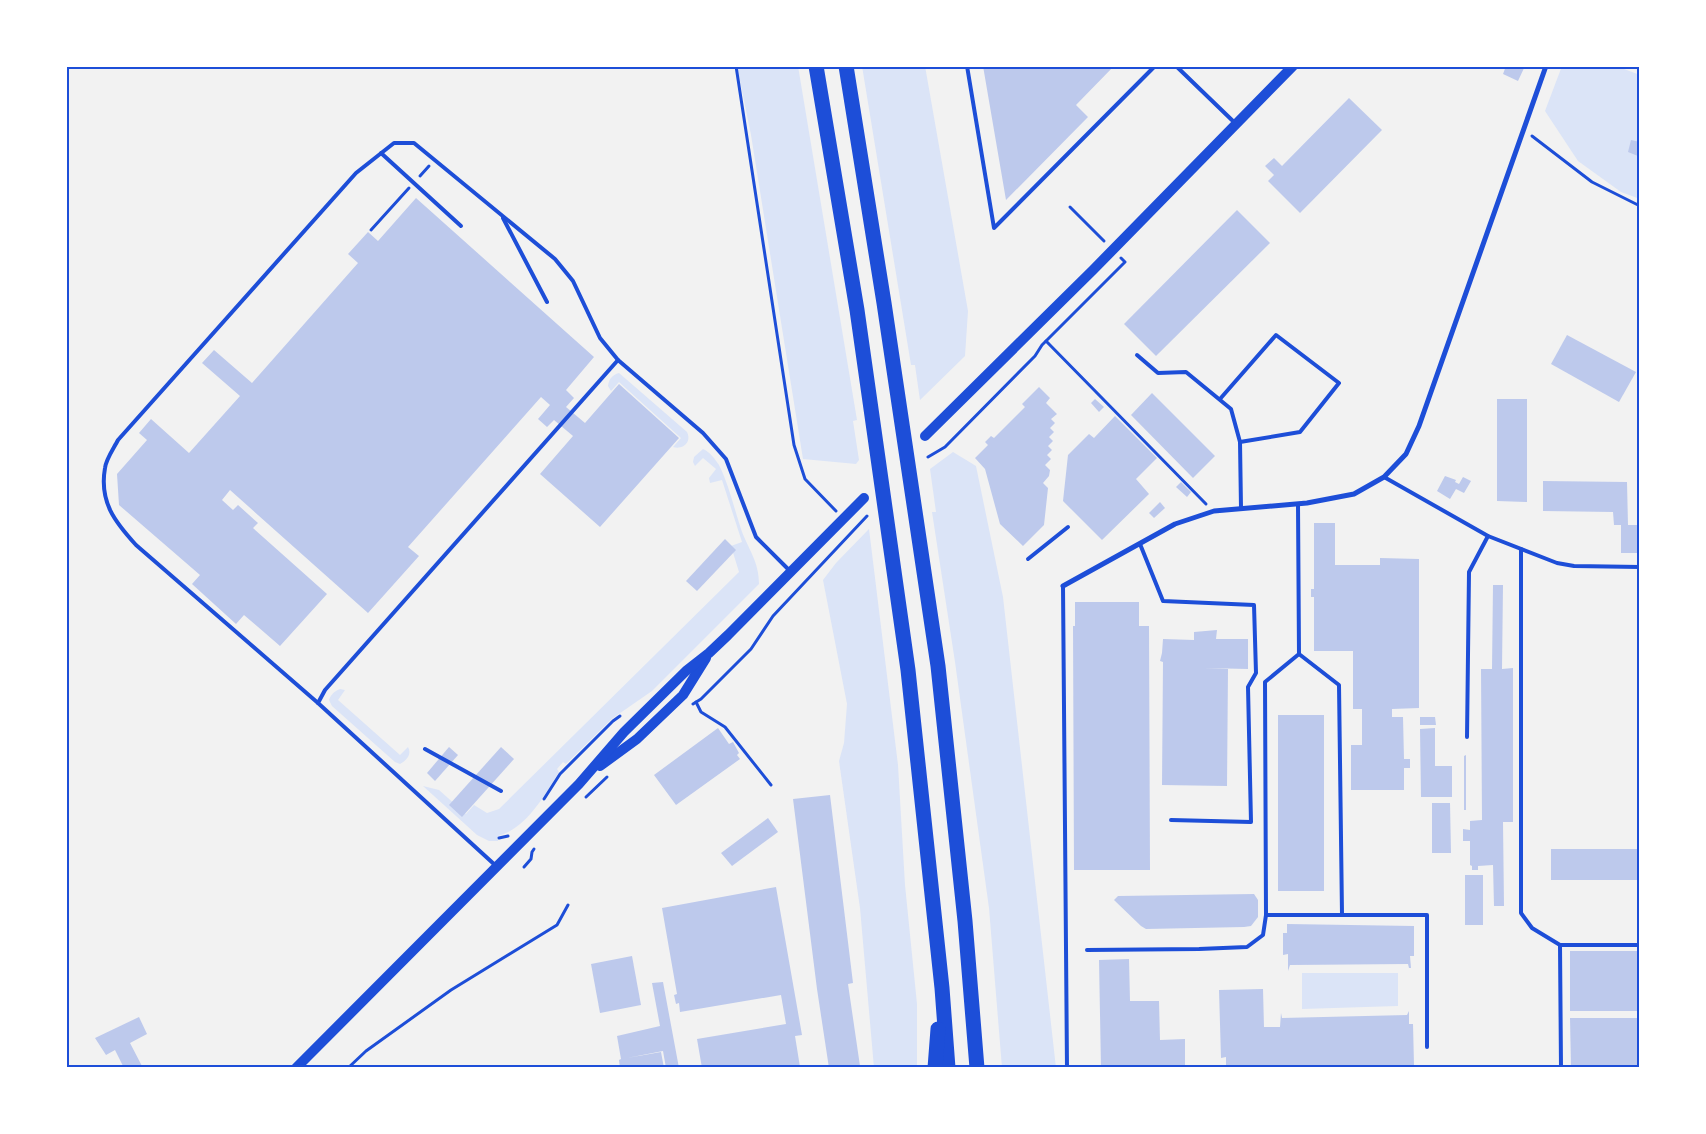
<svg xmlns="http://www.w3.org/2000/svg" width="1706" height="1134" viewBox="0 0 1706 1134" font-family="'Zilla Slab',serif">
  <style>
    .green { fill: #dbe4f7 }
    .lines { fill: none; stroke-linecap: round; stroke-linejoin: round }
    .stream { stroke: #bfd3fe; stroke-width: 5 }
    .building { fill: #bdc9ec }
    .path { stroke: #1d4ed8; stroke-width: 3 }
    .service { stroke: #1d4ed8; stroke-width: 4 }
    .minor { stroke: #1d4ed8; stroke-width: 5 }
    .secondary { stroke: #1d4ed8; stroke-width: 10 }
    .motorway { stroke: #1d4ed8; stroke-width: 15 }
    .neatline { fill: none; stroke: #1d4ed8; stroke-width: 2 }
  </style>
  <rect width="100%" height="100%" fill="#f2f2f2"/>
  <g class="green">
    <polygon points="737,66 798,66 857,420 853,421 859,460 856,464 803,459 751,135"/>
    <polygon points="862,66 925,66 968,311 965,356 920,400 915,365 911,365"/>
    <polygon points="1562,66 1616,66 1640,75 1640,199 1621,192 1578,161 1545,111"/>
    <path d="M619,373L687,432C692,442 683,450 673,447L681,438L619,382L611,391L608,386C609,379 612,375 619,373Z"/>
    <path d="M703,449C710,452 715,459 719,465C729,485 734,508 741,529C748,549 759,561 759,584L652,691L613,718L566,764L563,762L557,769L559,772C544,796 527,828 498,836V841H489L477,835L423,786L439,790L466,814L474,805L487,813L499,809L739,572L731,546L742,542L722,480L710,483L709,478L716,469L703,458L695,466L693,462L694,457Z"/>
    <polygon points="953,452 976,466 1003,597 1056,1068 1002,1068 989,908 955,662 932,512 936,512 930,469"/>
    <polygon points="869,529 898,765 905,885 917,1004 917,1068 874,1068 860,908 839,761 844,743 847,704 823,580 836,563"/>
    <path d="M340,689L345,690L338,700L400,755L408,747C412,754 407,760 400,764L395,762L332,706L329,700C331,694 335,691 340,689Z"/>
    <polygon points="1302,973 1398,973 1398,1006 1302,1009"/>
  </g>
  <g class="lines">
    <polyline class="stream" points="1639,66 1640,67"/>
  </g>
  <g class="building">
    <polygon points="983,66 1114,66 1076,105 1088,117 1006,200"/>
    <polygon points="1506,66 1525,66 1518,81 1503,74"/>
    <polygon points="1349,98 1382,130 1300,213 1268,181 1274,175 1265,166 1274,158 1282,166"/>
    <polygon points="1631,140 1640,142 1638,156 1628,152"/>
    <polygon points="416,198 594,357 566,390 574,398 566,407 585,423 619,384 679,438 600,527 540,474 573,436 554,420 547,427 538,419 550,405 541,397 408,547 419,556 368,613 230,490 222,500 233,510 238,505 258,523 253,528 327,594 280,646 244,615 236,624 192,584 200,575 119,505 117,474 147,440 139,433 151,419 189,453 240,396 202,363 214,350 252,383 358,263 348,254 368,232 378,241"/>
    <polygon points="1237,210 1270,243 1156,356 1124,324"/>
    <polygon points="1567,335 1636,372 1619,402 1551,364"/>
    <polygon points="1039,387 1050,398 1046,403 1057,414 1051,419 1055,423 1050,428 1054,432 1049,437 1053,441 1048,446 1052,450 1047,455 1051,459 1045,465 1050,470 1049,476 1043,483 1048,488 1044,525 1023,546 1000,524 985,469 975,458 988,445 985,442 991,436 994,438 1025,407 1022,404"/>
    <polygon points="1152,393 1215,456 1193,478 1131,415"/>
    <polygon points="1095,399 1104,407 1099,412 1091,403"/>
    <polygon points="1497,399 1527,399 1527,502 1497,501"/>
    <polygon points="1115,416 1157,458 1136,479 1149,494 1102,540 1063,501 1068,455 1089,434 1094,438"/>
    <polygon points="1445,476 1456,480 1455,482 1459,484 1463,477 1471,481 1464,493 1456,489 1450,499 1437,491"/>
    <polygon points="1543,481 1627,482 1628,525 1640,525 1640,553 1621,553 1621,525 1614,525 1613,512 1543,511"/>
    <polygon points="1181,482 1191,492 1187,497 1176,487"/>
    <polygon points="1160,502 1165,508 1154,518 1149,513"/>
    <polygon points="1314,523 1335,523 1335,565 1380,565 1380,558 1419,559 1419,708 1392,709 1392,717 1403,717 1404,759 1410,759 1410,768 1404,768 1404,790 1351,790 1351,745 1362,745 1362,709 1353,709 1353,651 1314,651 1314,597 1311,597 1311,589 1314,589"/>
    <polygon points="725,539 736,550 697,591 686,581"/>
    <polygon points="1493,585 1503,585 1502,669 1513,668 1513,822 1503,822 1504,906 1494,906 1493,865 1478,866 1478,870 1472,870 1472,866 1470,865 1470,841 1463,841 1463,829 1470,830 1470,821 1482,820 1481,669 1492,669"/>
    <polygon points="1075,602 1139,602 1139,626 1149,626 1150,870 1074,870 1073,626 1075,626"/>
    <polygon points="1217,630 1216,639 1248,639 1248,669 1204,668 1228,669 1227,786 1162,785 1163,662 1160,661 1162,653 1163,639 1194,640 1194,632"/>
    <rect x="1278" y="715" width="46" height="176"/>
    <polygon points="1420,717 1435,717 1436,725 1420,725"/>
    <polygon points="718,728 729,744 733,742 739,753 737,755 740,759 676,805 654,775"/>
    <polygon points="1435,728 1435,766 1452,766 1452,797 1421,797 1420,729"/>
    <polygon points="449,747 458,755 435,781 427,773"/>
    <polygon points="501,747 514,759 462,817 449,805"/>
    <polygon points="1466,755 1466,810 1464,810 1464,756"/>
    <polygon points="830,795 853,983 848,984 860,1066 853,1068 829,1068 817,989 793,799"/>
    <polygon points="1432,803 1450,803 1451,853 1432,853"/>
    <polygon points="768,818 778,832 732,866 721,853"/>
    <rect x="1551" y="849" width="89" height="31"/>
    <rect x="1465" y="875" width="18" height="50"/>
    <polygon points="776,887 802,1035 795,1036 800,1067 702,1068 697,1039 786,1024 781,995 680,1012 679,1003 676,1004 674,995 677,994 662,908"/>
    <polygon points="1254,894 1258,900 1258,917 1251,926 1244,927 1146,929 1141,926 1114,900 1118,896"/>
    <polygon points="1287,924 1414,926 1414,956 1410,956 1411,968 1409,968 1408,964 1290,965 1288,971 1288,954 1283,955 1283,933 1287,933"/>
    <rect x="1570" y="951" width="70" height="60"/>
    <polygon points="632,956 641,1005 600,1013 591,964"/>
    <polygon points="1129,959 1130,1001 1159,1001 1160,1040 1185,1039 1185,1068 1101,1068 1099,960"/>
    <polygon points="663,982 679,1068 666,1068 663,1051 627,1058 661,1052 664,1068 620,1068 619,1060 621,1059 617,1036 660,1026 652,983"/>
    <polygon points="1263,989 1264,1027 1280,1027 1281,1013 1282,1018 1407,1015 1409,1011 1409,1024 1413,1024 1414,1065 1226,1068 1226,1057 1221,1058 1219,990"/>
    <polygon points="139,1017 147,1034 130,1043 143,1068 124,1068 115,1050 106,1055 95,1038"/>
    <polygon points="1570,1018 1640,1018 1640,1068 1571,1068"/>
  </g>
  <g class="lines">
    <g class="path">
      <polyline points="736,66 794,445 805,479 836,511"/>
      <polyline points="1532,136 1592,182 1640,206"/>
      <polyline points="420,176 429,166"/>
      <polyline points="1070,207 1104,241"/>
      <polyline points="371,230 409,188"/>
      <polyline points="1046,341 1206,504"/>
      <polyline points="928,457 945,447 1035,356 1042,345 1125,262 1121,258"/>
      <polyline points="696,702 701,712 725,727 771,785"/>
      <polyline points="693,704 701,699 751,649 773,616 867,516"/>
      <polyline points="586,797 607,777"/>
      <polyline points="544,799 560,774 613,721 620,716"/>
      <polyline points="499,838 508,836"/>
      <polyline points="524,867 531,859 532,852 534,849"/>
      <polyline points="348,1068 366,1051 451,990 557,925 568,905"/>
    </g>
    <g class="service">
      <polyline points="967,66 994,228 1155,66"/>
      <polyline points="1176,66 1235,123"/>
      <polyline points="381,153 461,226"/>
      <polyline points="503,218 547,302"/>
      <polyline points="1137,355 1158,373 1186,372 1231,409 1240,442"/>
      <polyline points="1220,399 1276,335 1339,383 1300,432 1240,442 1241,508"/>
      <polyline points="1384,477 1488,536 1557,563 1574,566 1640,567"/>
      <polyline points="1298,504 1299,654 1339,685 1342,914"/>
      <polyline points="1140,544 1163,601 1254,605 1256,673 1248,687 1251,822 1171,820"/>
      <polyline points="1521,549 1521,913 1532,928 1560,945 1640,945"/>
      <polyline points="1028,559 1068,527"/>
      <polyline points="1063,586 1067,1068"/>
      <path d="M318,703L136,545C115,522 99,502 105,468C106,459 114,448 118,440L356,173L394,143H414L555,259L573,281L600,338L618,360L703,433L726,459L756,537L789,570"/>
      <polyline points="1467,737 1469,572 1488,536"/>
      <polyline points="425,749 501,791"/>
      <polyline points="495,865 318,703 325,690 618,360"/>
      <polyline points="1266,915 1265,682 1299,654"/>
      <polyline points="1560,945 1561,1068"/>
      <polyline points="1087,950 1199,949 1247,947 1263,935 1266,915 1427,915 1427,1047"/>
    </g>
    <polyline class="minor" points="1063,586 1175,524 1214,511 1307,503 1354,494 1384,477 1406,454 1419,426 1546,66"/>
    <g class="secondary">
      <polyline points="925,436 1093,270 1293,66"/>
      <polyline points="600,766 637,739 683,695 706,658"/>
      <polyline points="296,1068 579,784 624,732 686,671 709,653 728,635 864,498"/>
    </g>
    <g class="motorway">
      <polyline points="816,66 857,310 908,670 942,988 948,1068"/>
      <polyline points="846,66 884,303 938,666 965,921 977,1068"/>
      <polyline points="935,1068 938,1029"/>
    </g>
  </g>
  <rect width="1706" height="1134" fill="none" stroke="#ffffff" stroke-width="135"/>
  <rect x="68" y="68" width="1570" height="998" class="neatline"/>
</svg>
